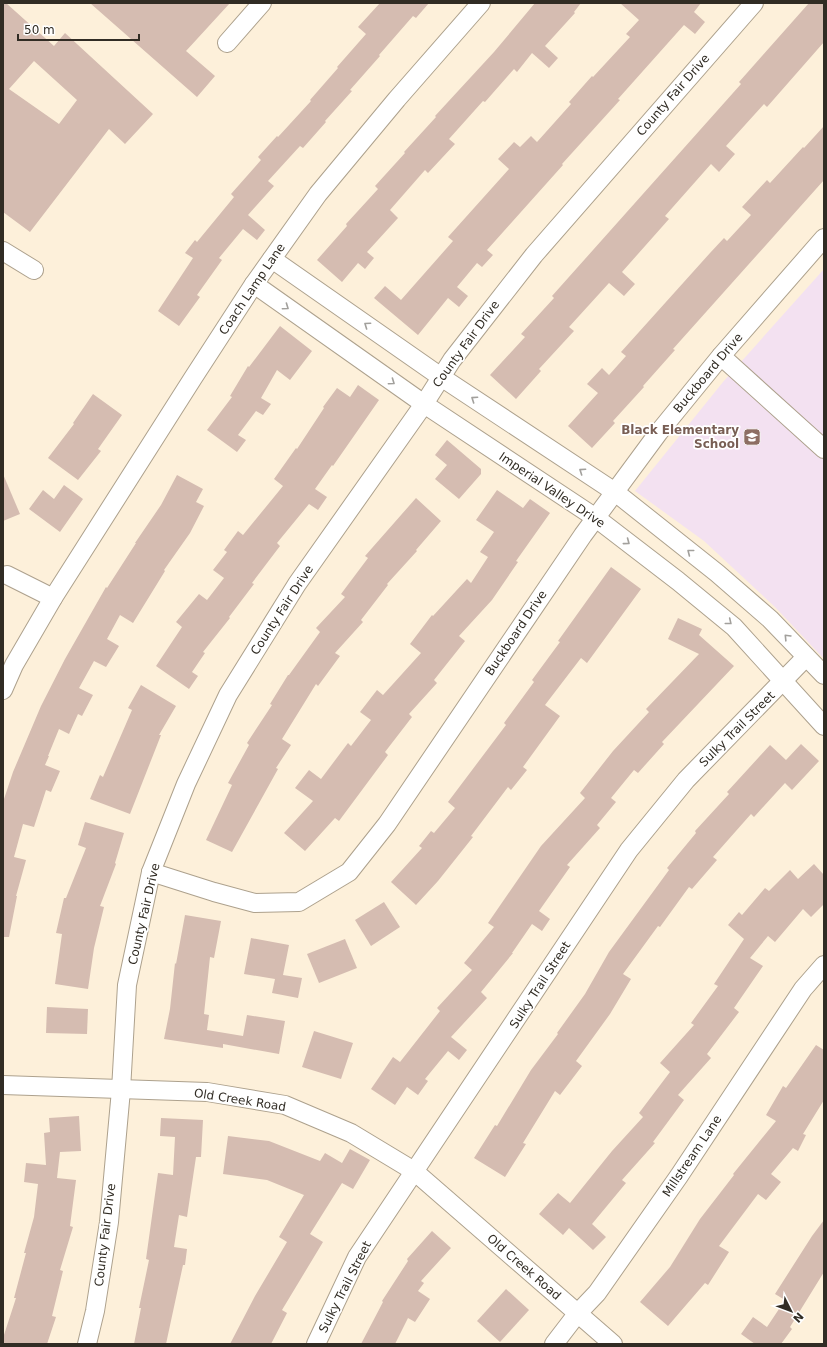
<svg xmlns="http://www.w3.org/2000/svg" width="827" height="1347" viewBox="0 0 827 1347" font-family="'DejaVu Sans',sans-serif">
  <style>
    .education { fill: #f3e1f1 }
    .building { fill: #d5bcb1; fill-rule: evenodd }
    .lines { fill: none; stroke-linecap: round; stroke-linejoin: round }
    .minor-casing { stroke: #ada18d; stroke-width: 20 }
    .minor { stroke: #fff; stroke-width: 18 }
    .oneway { stroke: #a2a09c }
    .labels { text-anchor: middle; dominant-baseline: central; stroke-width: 3.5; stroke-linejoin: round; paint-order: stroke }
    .street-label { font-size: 12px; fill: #312c24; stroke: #fff }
    .education-label { font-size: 12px; font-weight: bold; fill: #785e54; stroke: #fff; text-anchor: end }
  </style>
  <rect width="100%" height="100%" fill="#fdf0da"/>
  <polygon class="education" points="824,269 824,659 775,607 704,541 635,491 723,382"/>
  <g class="building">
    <path d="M3,3H6L54,46L65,33L153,114L125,144L109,129L30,232L3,212ZM34,61L77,100L59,124L9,89Z"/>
    <polygon points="90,3 230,3 186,51 215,76 197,97"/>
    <polygon points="380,3 429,3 416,18 413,16 379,55 380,56 350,90 352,91 325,121 326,122 303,148 300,146 268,181 274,186 248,215 265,230 257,240 243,229 219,258 222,260 197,295 200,297 179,326 158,311 193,258 185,253 195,240 197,242 234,197 231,194 261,160 258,157 277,136 278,137 311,101 310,100 338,68 337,67 366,34 358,27"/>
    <polygon points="535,3 581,3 574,12 575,13 545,46 558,58 549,68 532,53 517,72 514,69 485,102 483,101 449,139 455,144 428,173 425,170 390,210 398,218 367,252 374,258 365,269 358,263 342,282 317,260 347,226 346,224 378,189 375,186 405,153 404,152 436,117 435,116 494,52"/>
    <polygon points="620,3 701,3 694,12 705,22 695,34 684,25 618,99 620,100 562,164 563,165 487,250 493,255 482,267 477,263 457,287 468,296 459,307 448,298 418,335 374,298 385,286 401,300 453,241 448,237 509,169 498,159 514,142 520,147 531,136 537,142 571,104 569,102 592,76 593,77 630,37 626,34 639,20"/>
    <polygon points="809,3 824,3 824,42 767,107 764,104 726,146 735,154 719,172 711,164 665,216 669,219 622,272 635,284 624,296 609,283 569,327 574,331 539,369 541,371 516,399 490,375 525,337 521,334 554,298 552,296 741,84 739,82"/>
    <polygon points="824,126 824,180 673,349 675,350 643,386 644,387 613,421 615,423 592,448 568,426 598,393 587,384 602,368 609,375 626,356 621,352 710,253 724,238 727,241 751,215 742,207 767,180 770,183 803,147 804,148"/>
    <polygon points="280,326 312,351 290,380 277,370 261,398 271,404 263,415 256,411 238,435 246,440 237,452 207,430 232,397 230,396 248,366 249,367"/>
    <polygon points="358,385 379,400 333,466 332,465 315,489 327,497 318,510 309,504 277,543 280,546 252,583 254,584 229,617 230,618 203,652 205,653 192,672 198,676 189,689 156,666 182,627 176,622 199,594 207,600 224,578 213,570 227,552 224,550 238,531 243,535 283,486 274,479 296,448 297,449 324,408 323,407 337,388 350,397"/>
    <polygon points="93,394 122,415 98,449 101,451 78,480 48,458 74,424 73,423"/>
    <polygon points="447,440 481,469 481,474 459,499 435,479 447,465 435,455"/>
    <polygon points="3,474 20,514 3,521"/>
    <polygon points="177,475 203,489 196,502 204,506 190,533 164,570 165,571 133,623 120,615 107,639 119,646 106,667 94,661 79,688 93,695 82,716 78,714 69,734 59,729 48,756 49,756 45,765 60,771 51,792 46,790 34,827 23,824 14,857 26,860 16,896 17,896 9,937 3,937 3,802 13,772 41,706 65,659 106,587 107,588 136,543 135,543 161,505"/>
    <polygon points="64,485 83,499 60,532 29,509 43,490 54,499"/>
    <polygon points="497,490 523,508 530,499 550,513 516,561 518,562 492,600 459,636 465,641 434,680 437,683 409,714 412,717 385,752 388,755 339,821 335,818 305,851 284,833 313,801 295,788 309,770 321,779 348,743 351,746 371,720 360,712 377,690 383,695 421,653 410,644 432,615 433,616 467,579 471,583 488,557 480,552 494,532 476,520"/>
    <polygon points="416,498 441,521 416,550 417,551 387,584 388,585 361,620 363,622 335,653 340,656 318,686 316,684 282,739 291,745 276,768 278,769 232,852 206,840 232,785 228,783 249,745 247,743 272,705 270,704 288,675 289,675 320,632 316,628 345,597 341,594 368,558 365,556"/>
    <polygon points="611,567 641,589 587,663 581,658 545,705 560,716 523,767 527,770 511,790 508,787 471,836 473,837 438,881 416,905 391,882 422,848 419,846 431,831 434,833 455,808 448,802 506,725 504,723 534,682 532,680 560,642 558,641"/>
    <polygon points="678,618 702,629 699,635 734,666 662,742 664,744 638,773 634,770 611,798 616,802 597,825 600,828 567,865 570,867 539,911 550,919 542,931 532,924 512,953 513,953 481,992 487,998 451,1037 467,1050 459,1060 448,1051 425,1079 428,1081 418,1095 407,1087 395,1105 371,1089 393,1057 400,1062 440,1011 437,1008 472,970 464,963 494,927 488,923 541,846 585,798 580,793 613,751 649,712 646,709 699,654 668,639"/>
    <polygon points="141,685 176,706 159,735 161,735 130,814 90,799 100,775 103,777 132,710 128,708"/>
    <polygon points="801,744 819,761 792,790 785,783 754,817 751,814 713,857 717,860 692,889 689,887 660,927 658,926 623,974 631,979 610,1014 576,1061 582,1066 560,1095 555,1091 523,1143 526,1144 505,1177 474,1158 495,1125 497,1126 531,1070 558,1034 557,1033 585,994 609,952 669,870 667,868 696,833 695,831 729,794 727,792 770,745 786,760"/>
    <polygon points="85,822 124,833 115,863 116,864 100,906 104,907 94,948 88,989 55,984 62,934 56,933 64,898 66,898 86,848 78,845"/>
    <polygon points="814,864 824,875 824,904 811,917 803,909 775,942 768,936 750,958 763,966 734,1008 739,1012 707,1054 711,1058 678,1095 684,1100 653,1142 655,1143 622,1180 626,1183 592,1224 606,1237 593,1250 569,1228 563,1235 539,1214 558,1193 570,1203 612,1151 643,1117 639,1113 670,1072 660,1063 694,1025 691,1023 718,986 714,984 744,939 728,925 739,912 742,915 765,888 769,891 790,870 798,879"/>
    <polygon points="384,902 400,927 371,946 355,920"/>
    <polygon points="185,915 221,921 214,958 210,957 204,1014 209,1015 207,1030 243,1036 247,1015 285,1021 279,1054 223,1044 223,1048 164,1039 170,1009 175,963 176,964"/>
    <polygon points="251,938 289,945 283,975 302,978 298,998 272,993 275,979 244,974"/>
    <polygon points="345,939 357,968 319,983 307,954"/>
    <polygon points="47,1007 88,1009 87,1034 46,1033"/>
    <polygon points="314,1031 353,1043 341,1079 302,1067"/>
    <polygon points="816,1045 824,1050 824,1100 803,1134 806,1135 798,1151 793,1148 771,1174 781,1182 766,1200 758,1194 719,1246 729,1252 708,1285 705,1283 668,1326 640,1302 670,1267 700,1219 734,1175 733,1174 776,1121 766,1115 783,1086 786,1088"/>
    <polygon points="79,1116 81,1151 60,1152 57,1178 76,1180 70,1226 73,1227 60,1270 63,1271 52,1316 56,1317 47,1344 3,1344 3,1338 16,1298 14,1298 26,1253 24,1253 34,1217 38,1184 24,1182 26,1163 46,1165 44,1133 50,1132 49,1118"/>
    <polygon points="161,1118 203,1120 201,1157 196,1157 187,1217 179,1215 174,1247 187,1249 185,1265 183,1265 166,1344 134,1344 141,1308 139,1308 149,1260 146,1259 158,1173 173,1175 175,1137 160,1136"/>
    <polygon points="228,1136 269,1141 320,1161 325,1153 342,1163 350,1149 370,1160 353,1189 342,1183 310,1234 323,1242 282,1310 287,1313 271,1344 230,1344 255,1296 287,1242 279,1237 304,1195 267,1180 223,1174"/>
    <polygon points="824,1220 824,1272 790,1327 792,1329 781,1344 755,1344 741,1334 753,1317 767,1327 785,1300 775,1294 812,1236"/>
    <polygon points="432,1231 451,1248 421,1281 424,1283 418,1291 430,1299 415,1322 408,1318 395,1344 361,1344 383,1302 382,1301 408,1261 407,1259"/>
    <polygon points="506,1289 529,1310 500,1342 477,1321"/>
  </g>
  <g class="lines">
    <defs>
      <g id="minor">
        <polyline points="227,43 262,3"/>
        <polyline points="3,251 34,270"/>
        <polyline points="272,259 441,377 615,492 717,573 770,619 824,675"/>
        <polyline points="254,284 424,404 596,518 678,581 734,627 824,726"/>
        <polyline points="721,356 824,449"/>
        <polyline points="7,575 53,598"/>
        <polyline points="3,690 14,665 53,598 193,378 254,284 318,194 397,99 481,3"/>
        <polyline points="151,872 214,892 255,903 299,902 349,872 387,824 583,535 659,432 721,356 824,238"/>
        <polyline points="3,1085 207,1092 285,1105 351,1133 414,1171 613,1344"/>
        <polyline points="87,1344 95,1311 109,1222 121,1090 127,985 151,872 186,784 228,695 297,584 424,404 452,360 534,255 754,3"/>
        <polyline points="316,1344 357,1257 629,850 686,780 806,657"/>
        <polyline points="554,1344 577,1314 597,1293 679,1176 803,989 824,965"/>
      </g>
    </defs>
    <use href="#minor" class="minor-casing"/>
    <use href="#minor" class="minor"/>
  </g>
  <defs><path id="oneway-chevron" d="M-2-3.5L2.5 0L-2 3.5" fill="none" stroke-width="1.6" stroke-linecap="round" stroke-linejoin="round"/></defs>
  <g class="oneway">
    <use href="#oneway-chevron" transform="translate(286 307) rotate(35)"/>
    <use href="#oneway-chevron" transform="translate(367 325) rotate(-145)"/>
    <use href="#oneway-chevron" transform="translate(392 382) rotate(35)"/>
    <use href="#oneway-chevron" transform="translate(474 399) rotate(-146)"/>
    <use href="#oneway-chevron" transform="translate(582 471) rotate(-146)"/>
    <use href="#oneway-chevron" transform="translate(627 542) rotate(37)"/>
    <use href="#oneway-chevron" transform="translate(690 552) rotate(-142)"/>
    <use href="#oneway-chevron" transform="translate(729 622) rotate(39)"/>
    <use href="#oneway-chevron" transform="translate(787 637) rotate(-134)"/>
  </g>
  <defs>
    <symbol id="school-square" viewBox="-11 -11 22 22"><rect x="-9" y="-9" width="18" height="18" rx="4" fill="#8d6e63" stroke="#fff"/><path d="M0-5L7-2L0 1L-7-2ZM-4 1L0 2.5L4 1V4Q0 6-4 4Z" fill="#fff"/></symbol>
  </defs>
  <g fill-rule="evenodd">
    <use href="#school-square" x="742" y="427" width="20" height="20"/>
  </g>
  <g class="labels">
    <g class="street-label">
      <text transform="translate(673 95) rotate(-49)">County Fair Drive</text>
      <text transform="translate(252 289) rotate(-56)">Coach Lamp Lane</text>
      <text transform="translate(466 344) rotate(-54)">County Fair Drive</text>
      <text transform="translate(708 373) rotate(-50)">Buckboard Drive</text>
      <text transform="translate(552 490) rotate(34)">Imperial Valley Drive</text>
      <text transform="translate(282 610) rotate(-57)">County Fair Drive</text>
      <text transform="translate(516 633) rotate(-56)">Buckboard Drive</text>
      <text transform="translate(737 729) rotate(-45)">Sulky Trail Street</text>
      <text transform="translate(144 914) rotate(-77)">County Fair Drive</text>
      <text transform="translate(540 985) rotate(-57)">Sulky Trail Street</text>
      <text transform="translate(240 1100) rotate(9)">Old Creek Road</text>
      <text transform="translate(692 1156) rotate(-56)">Millstream Lane</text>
      <text transform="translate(105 1235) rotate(-83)">County Fair Drive</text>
      <text transform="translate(524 1267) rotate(41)">Old Creek Road</text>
      <text transform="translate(345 1287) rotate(-63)">Sulky Trail Street</text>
    </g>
    <g class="education-label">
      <text x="739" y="430">Black Elementary<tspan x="739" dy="14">School</tspan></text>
    </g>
  </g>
  <rect width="827" height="1347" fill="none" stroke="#312c24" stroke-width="8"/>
  <g transform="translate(791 1311) rotate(132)" stroke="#ffffff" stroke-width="3" paint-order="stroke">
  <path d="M0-3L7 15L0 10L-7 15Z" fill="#312c24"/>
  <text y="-6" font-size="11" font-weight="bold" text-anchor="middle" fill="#312c24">N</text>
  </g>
  <path d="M18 34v6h121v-6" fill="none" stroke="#312c24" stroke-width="2"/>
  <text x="24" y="34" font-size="12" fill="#312c24" stroke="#ffffff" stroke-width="3" paint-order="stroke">50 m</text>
</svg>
